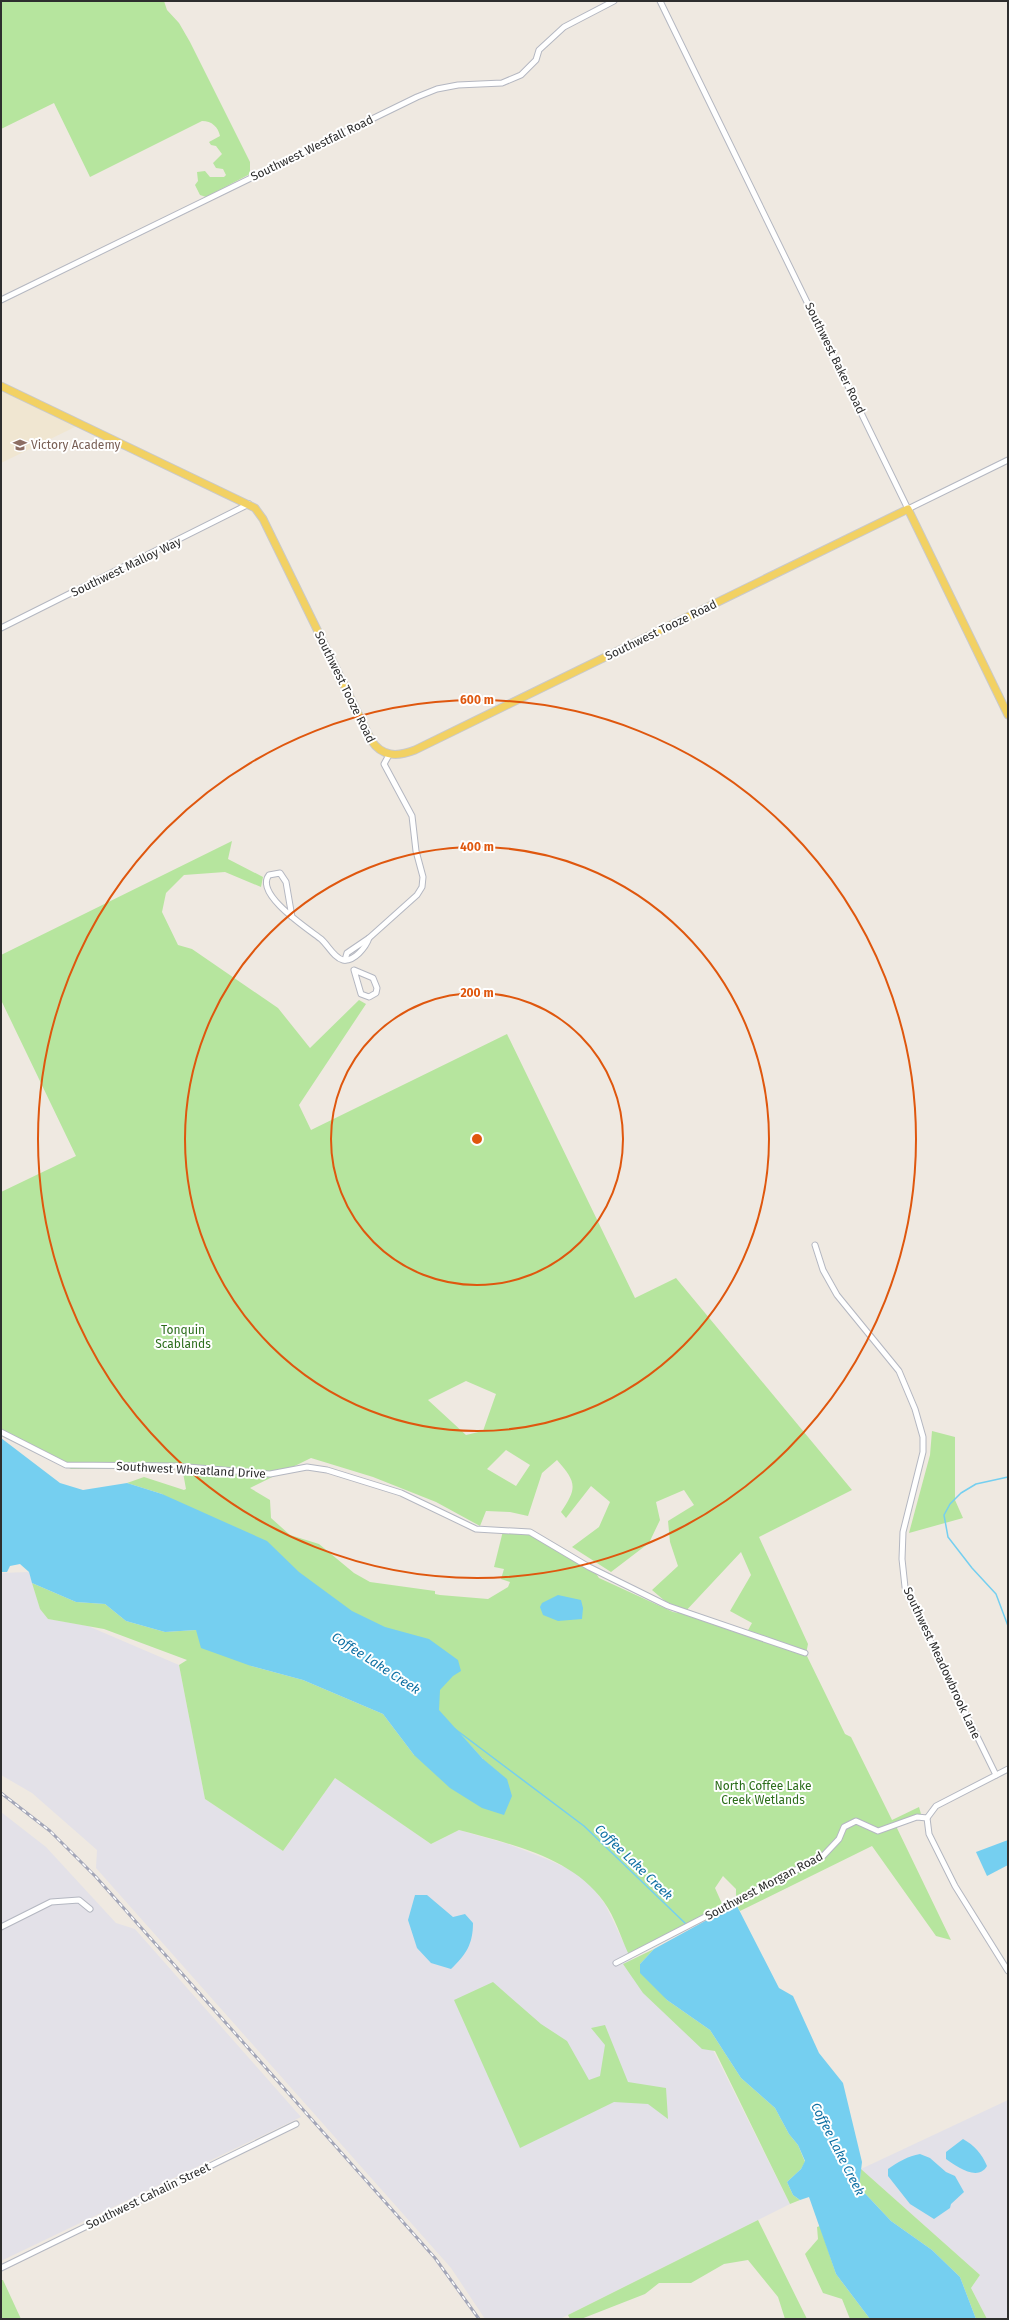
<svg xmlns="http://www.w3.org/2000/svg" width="1009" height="2320" viewBox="0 0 1009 2320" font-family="'Fira Sans',sans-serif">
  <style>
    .industrial { fill: #e3e1e8 }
    .education { fill: #f0e6d1 }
    .green { fill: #b6e59e; fill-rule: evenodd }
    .water { fill: #75cff0 }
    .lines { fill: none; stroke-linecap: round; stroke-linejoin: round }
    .stream { stroke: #75cff0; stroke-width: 1.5 }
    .minor-casing { stroke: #b4b7c1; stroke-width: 7 }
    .major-casing { stroke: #c9c9c9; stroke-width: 9 }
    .minor { stroke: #fff; stroke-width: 5 }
    .major { stroke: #f2d163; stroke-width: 7 }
    .rail-casing { stroke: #a3a6b8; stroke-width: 3 }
    .rail { stroke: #fff; stroke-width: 1.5; stroke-dasharray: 4.5; stroke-linecap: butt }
    .ring { fill: none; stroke: #df570e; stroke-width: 2 }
    .labels { text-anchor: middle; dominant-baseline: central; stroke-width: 4; stroke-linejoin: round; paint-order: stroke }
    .street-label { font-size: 12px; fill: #2e2e2e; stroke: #fff }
    .education-label { font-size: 12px; fill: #785e54; stroke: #fff; text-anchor: start }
    .park-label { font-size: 12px; fill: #2c6e1b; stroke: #fff }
    .water-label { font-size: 13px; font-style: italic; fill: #0d6fa3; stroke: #fff }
    .centre { fill: #df570e; stroke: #fff; stroke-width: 2 }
    .ring-label { font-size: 12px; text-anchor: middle; font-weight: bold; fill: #df570e; stroke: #fff; stroke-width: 4; stroke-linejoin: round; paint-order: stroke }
  </style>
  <rect width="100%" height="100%" fill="#efe9e1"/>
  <g class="industrial">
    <polygon points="29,1572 40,1609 48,1619 88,1626 179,1665 205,1799 283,1851 335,1778 431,1844 459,1830 508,1844 549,1860 571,1870 590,1884 605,1904 644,1985 712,2048 790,2204 560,2319 485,2319 451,2268 96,1868 97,1850 32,1793 1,1775 1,1573"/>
    <polygon points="1,1812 46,1847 116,1923 135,1929 301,2117 1,2261"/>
    <polygon points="1008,2100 1008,2319 987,2319 971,2288 980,2275 861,2169"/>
  </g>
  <polygon class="education" points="1,389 77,426 1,463"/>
  <g class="green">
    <path d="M1,1H164L167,10L179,23L190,42L250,162V174L206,197L200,195L195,185L198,181L197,172L205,171L210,177H224L226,175L223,169L216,168L213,163L222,154L216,146L211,145L209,142L220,136C218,127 212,121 202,121L90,177L54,103L1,129Z"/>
    <path d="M232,841L228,859L263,877L261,887L225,872L184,875L166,893L162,912L178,945L192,949L278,1008L310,1048L359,1000L366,1004L299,1105L311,1130L507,1034L635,1298L676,1278L852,1490L759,1537L808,1644L806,1654L845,1734L851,1737L892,1820L919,1807L921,1814L896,1826L951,1940L936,1936L872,1846L740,1911L736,1904V1889L723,1876L715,1888L723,1906L629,1955C621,1938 615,1917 604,1902C572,1857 510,1844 459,1830L431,1844L335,1778L283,1851L205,1799L179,1665L187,1660L104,1629L48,1619L40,1609L32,1583L76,1602L105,1604L126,1621L165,1632L196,1630L251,1666L303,1680L383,1714L414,1755L483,1759L457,1731L162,1494L127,1483L144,1477L184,1490L186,1489L182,1467L71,1469L1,1429V1192L76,1156L1,1000V955ZM466,1381L496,1394L483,1431L466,1435L428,1400ZM506,1450L530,1465L516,1486L487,1469ZM311,1458L373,1477L436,1502L480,1526L486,1511L510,1512L528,1516L542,1473L557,1460C576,1482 578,1487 561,1512L566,1518L591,1486L610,1502L599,1527L572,1547L611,1572L649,1543L660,1520L656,1502L684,1490L694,1505L668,1521L670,1542L678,1566L652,1590L679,1613L673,1612L599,1578L593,1569L523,1531H503L494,1567L504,1569L501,1579L510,1582L508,1587L488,1599L440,1595L435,1594V1591L370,1582L354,1573L319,1544L290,1535L271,1518L270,1500L250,1488ZM741,1552L751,1575L730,1611L752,1623L747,1632L708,1618L683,1614Z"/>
    <polygon points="932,1431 955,1437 955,1500 963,1518 909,1533 930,1455"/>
    <polygon points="654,1949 640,1964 667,2000 710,2030 741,2078 775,2108 789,2134 798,2145 805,2162 801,2169 787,2182 793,2195 800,2200 790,2204 715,2051 702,2049 643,1993 623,1964"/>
    <polygon points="493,1982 541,2024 567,2041 589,2080 600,2076 605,2045 591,2028 605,2025 628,2082 666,2088 668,2119 648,2104 614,2102 520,2148 454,2000"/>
    <polygon points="861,2169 980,2275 971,2288 987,2319 976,2319 960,2277 932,2250 891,2221 859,2187"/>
    <polygon points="758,2220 807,2319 785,2319 778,2297 748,2260 724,2264 691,2283 659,2283 645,2294 581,2319 570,2319 568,2315"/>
    <polygon points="820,2226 836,2274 870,2319 850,2319 842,2299 823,2293 805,2254 818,2239 817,2227"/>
    <polygon points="1,2280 3,2280 21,2319 1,2319"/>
  </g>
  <g class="water">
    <polygon points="1,1438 60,1483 83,1490 127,1483 162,1494 267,1541 299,1572 352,1611 385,1627 429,1639 458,1660 461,1671 453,1676 440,1690 439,1710 483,1759 507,1779 512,1796 504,1815 482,1808 450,1788 414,1755 383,1714 303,1680 251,1666 201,1648 196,1630 165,1632 126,1621 105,1604 76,1602 32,1583 29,1572 20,1564 10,1566 7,1572 1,1572"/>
    <polygon points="558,1595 581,1600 583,1608 582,1619 558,1621 543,1615 540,1607 542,1603"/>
    <polygon points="1008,1840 1008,1865 987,1876 976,1852"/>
    <path d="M415,1895H427L453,1917L465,1914L473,1923C473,1944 466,1955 451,1969L431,1963L417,1948L408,1920Z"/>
    <polygon points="736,1904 779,1988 793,1996 819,2053 843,2083 862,2162 859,2187 891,2221 932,2250 960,2277 976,2319 870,2319 836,2274 809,2197 800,2200 793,2195 787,2182 801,2169 805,2161 798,2145 789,2134 775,2108 741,2078 710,2030 667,2000 640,1973 640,1964 654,1949"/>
    <path d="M963,2139C974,2145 982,2154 987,2166C978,2182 956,2166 946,2159V2152Z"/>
    <path d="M920,2154L930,2158L946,2172L955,2176L964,2192L951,2204L950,2208L934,2219L910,2204L888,2176V2169C898,2162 908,2156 920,2154Z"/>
  </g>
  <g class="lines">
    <g class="stream">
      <polyline points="1008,1477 976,1484 961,1493 950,1504 944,1515 948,1537 972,1568 996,1594 1008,1626"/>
      <polyline points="455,1729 584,1826 687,1925"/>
    </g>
    <defs>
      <g id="minor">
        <polyline points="660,1 908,509 1008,460"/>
        <polyline points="1,300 417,97 437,89 458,85 502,83 521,75 536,60 539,50 564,27 614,1"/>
        <polyline points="1,628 249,504"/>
        <path d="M292,917L286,882L280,873L269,875C254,894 308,929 321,939C328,945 334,958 343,960C354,962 366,947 369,938"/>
        <polyline points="345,960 347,953 369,938 417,895 422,887 423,877 416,851 412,816 384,764 389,755"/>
        <polygon points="354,970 373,978 377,988 376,993 369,997 361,994"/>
        <polyline points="815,1245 823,1270 837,1295 899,1371 915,1409 923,1437 923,1452 903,1532 902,1559 905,1587 917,1614 996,1775"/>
        <polyline points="1,1432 66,1465 176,1466 270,1474 307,1467 327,1470 401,1493 476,1529 530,1532 589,1567 668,1606 805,1653"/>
        <polyline points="1008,1769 936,1806 927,1818 929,1834 955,1886 1008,1971"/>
        <polyline points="1,1927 51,1902 79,1900 90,1909"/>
        <polyline points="616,1963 823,1856 839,1839 844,1827 856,1821 878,1831 917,1817 927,1818"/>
        <polyline points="1,2268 296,2124"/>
      </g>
      <path id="major" d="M1,386L255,508L263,519L371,740C382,757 397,757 415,750L908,509L1008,715"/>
    </defs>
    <use href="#minor" class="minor-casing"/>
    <use href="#major" class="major-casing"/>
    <use href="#minor" class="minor"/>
    <use href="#major" class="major"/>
    <defs>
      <polyline id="rail" points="1,1793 50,1831 96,1877 435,2258 479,2319"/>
    </defs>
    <use href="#rail" class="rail-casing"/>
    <use href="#rail" class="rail"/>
  </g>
  <g class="ring">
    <circle cx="477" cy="1139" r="146"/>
    <circle cx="477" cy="1139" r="292"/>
    <circle cx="477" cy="1139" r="439"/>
  </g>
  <defs>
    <symbol id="school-bare" viewBox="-9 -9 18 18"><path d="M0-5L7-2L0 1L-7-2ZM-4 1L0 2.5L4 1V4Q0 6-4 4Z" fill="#8d6e63" stroke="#fff" stroke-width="2.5" paint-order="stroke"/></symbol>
  </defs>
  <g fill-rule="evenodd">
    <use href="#school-bare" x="10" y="435" width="20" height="20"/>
  </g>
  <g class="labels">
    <g class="street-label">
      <text transform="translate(312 148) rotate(-26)">Southwest Westfall Road</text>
      <text transform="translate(835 358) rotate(64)">Southwest Baker Road</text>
      <text transform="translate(126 567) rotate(-26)">Southwest Malloy Way</text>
      <text transform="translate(661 630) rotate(-26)">Southwest Tooze Road</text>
      <text transform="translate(345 687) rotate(64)">Southwest Tooze Road</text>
      <text transform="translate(191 1470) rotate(3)">Southwest Wheatland Drive</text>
      <text transform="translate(942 1663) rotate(65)">Southwest Meadowbrook Lane</text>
      <text transform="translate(764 1886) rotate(-28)">Southwest Morgan Road</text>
      <text transform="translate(148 2196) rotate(-26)">Southwest Cahalin Street</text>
    </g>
    <g class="education-label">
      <text x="31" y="445">Victory Academy</text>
    </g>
    <g class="park-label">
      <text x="183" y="1330">Tonquin<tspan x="183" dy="14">Scablands</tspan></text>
      <text x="763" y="1786">North Coffee Lake<tspan x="763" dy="14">Creek Wetlands</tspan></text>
    </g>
    <g class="water-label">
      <text transform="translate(376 1663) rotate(33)">Coffee Lake Creek</text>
      <text transform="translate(634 1862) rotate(44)">Coffee Lake Creek</text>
      <text transform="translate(838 2149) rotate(63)">Coffee Lake Creek</text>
    </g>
  </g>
  <circle cx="477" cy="1139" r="6" class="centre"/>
  <g class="ring-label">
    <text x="477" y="704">600 m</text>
    <text x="477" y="851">400 m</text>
    <text x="477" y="997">200 m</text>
  </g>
  <rect width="1009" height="2320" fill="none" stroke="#2e2e2e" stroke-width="4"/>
</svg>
